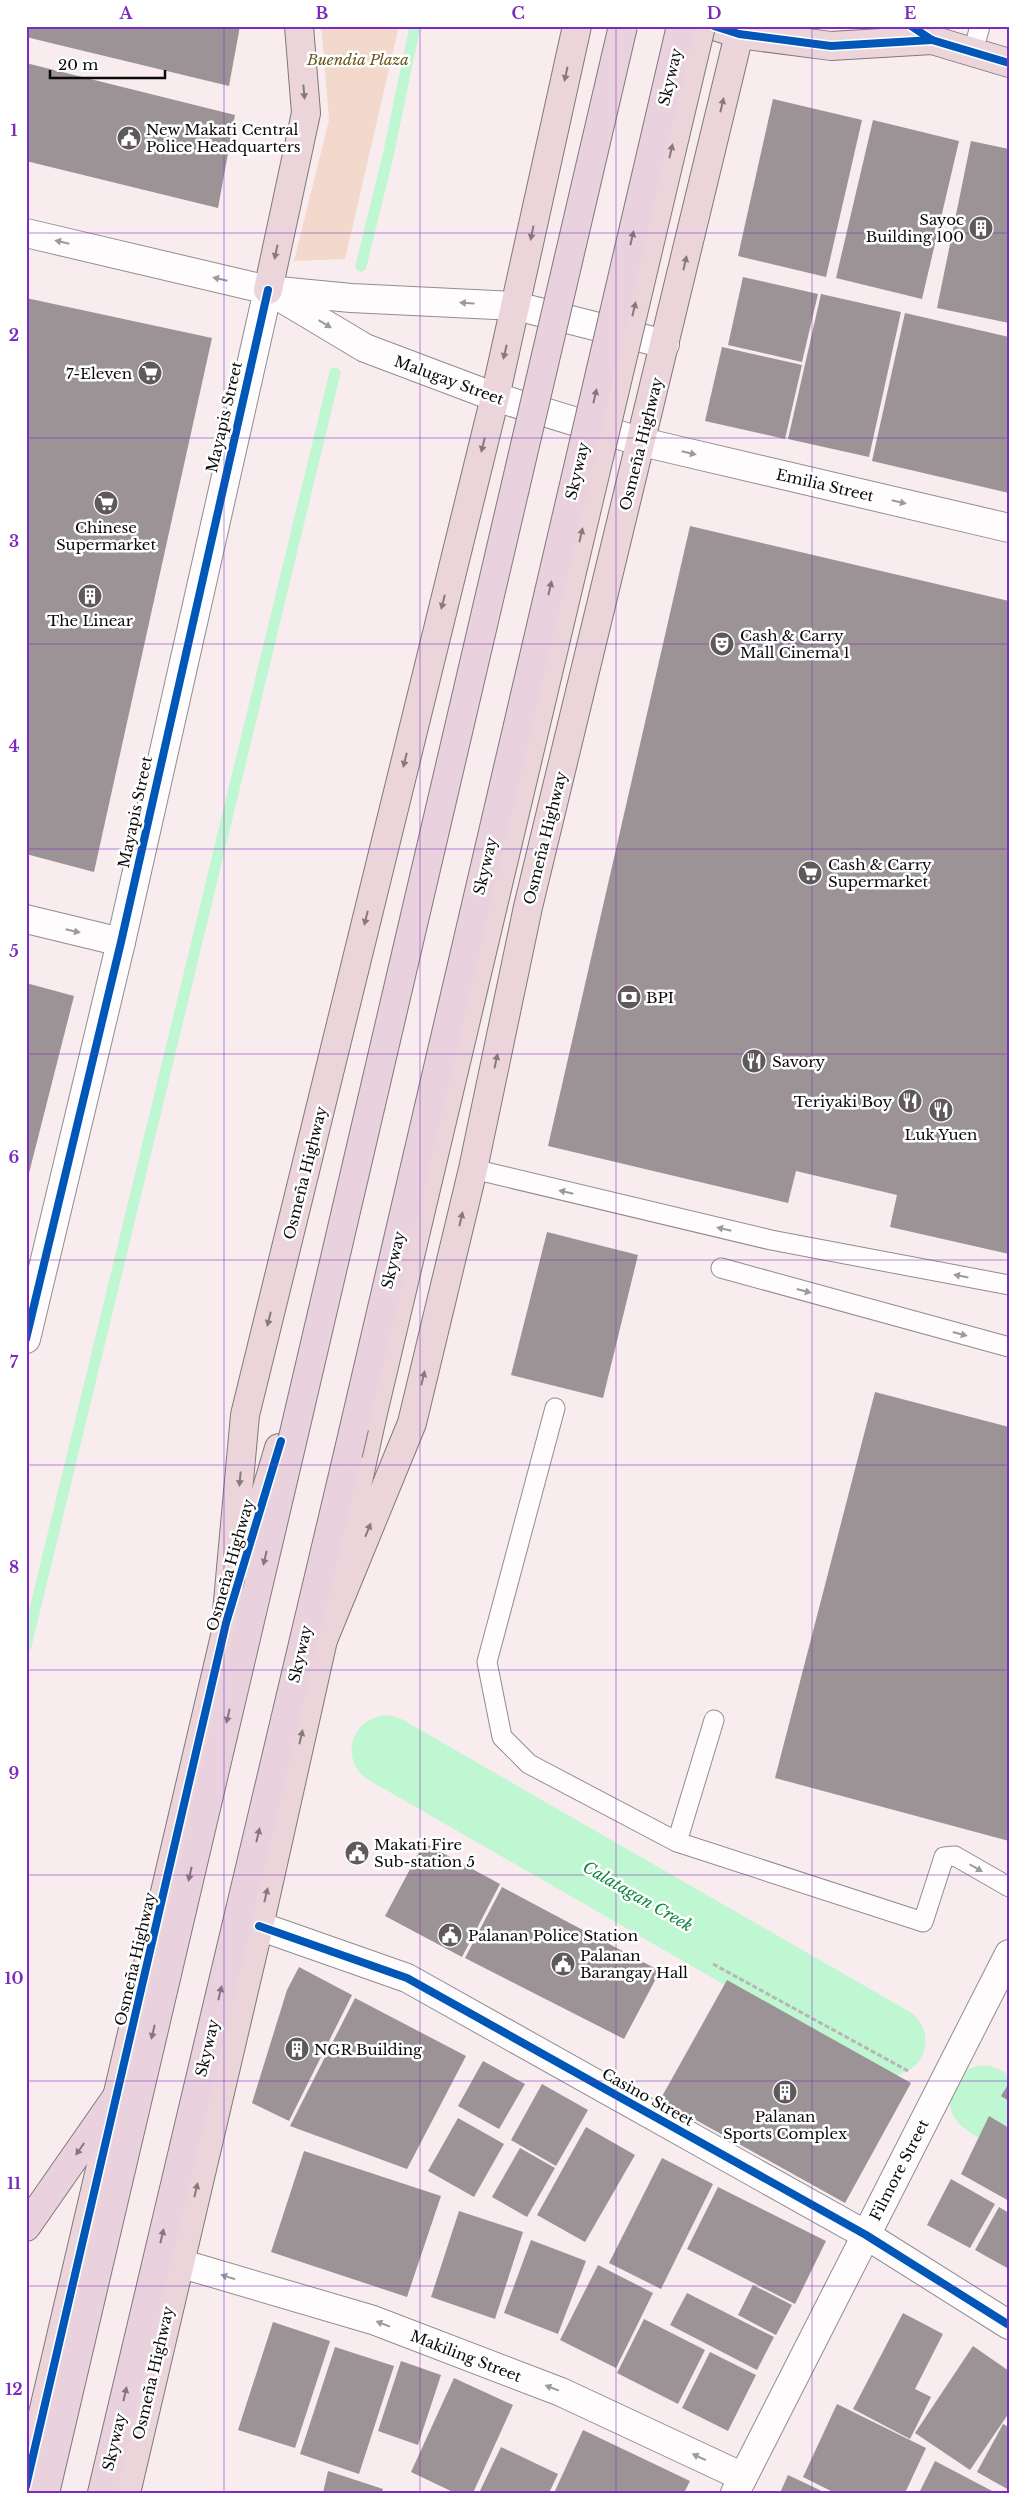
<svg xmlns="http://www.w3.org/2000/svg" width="1035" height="2519" viewBox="0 0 1035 2519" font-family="'Libre Baskerville',serif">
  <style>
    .green { fill: #f2d9cb }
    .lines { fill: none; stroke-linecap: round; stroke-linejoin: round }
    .stream { stroke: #bef7d1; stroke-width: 11 }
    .river { stroke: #bef7d1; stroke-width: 69 }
    .building { fill: #9b9396 }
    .service-casing { stroke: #928c8d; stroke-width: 21 }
    .minor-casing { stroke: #928c8d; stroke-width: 30 }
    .tertiary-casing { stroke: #928c8d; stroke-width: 30 }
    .primary-casing { stroke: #7f797a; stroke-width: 30 }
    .motorway-casing { stroke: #7f797a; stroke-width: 30 }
    .path { stroke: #b7b5b5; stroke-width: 3; stroke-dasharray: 5 2.5; stroke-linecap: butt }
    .service { stroke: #fefcfd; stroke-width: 19 }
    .minor { stroke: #fefcfd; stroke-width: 28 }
    .tertiary { stroke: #fefcfd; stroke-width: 28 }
    .primary { stroke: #ebd5db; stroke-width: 28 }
    .motorway { stroke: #ead1de; stroke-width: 28 }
    .primary-bridge-casing { stroke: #7f797a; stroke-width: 30; stroke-linecap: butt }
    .motorway-bridge-casing { stroke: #7f797a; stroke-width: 30; stroke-linecap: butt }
    .primary-bridge { stroke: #ebd5db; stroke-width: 28 }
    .motorway-bridge { stroke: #ead1de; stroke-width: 28 }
    .cycleway-casing { stroke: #fff; stroke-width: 11 }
    .cycleway { stroke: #0057b8; stroke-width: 8 }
    .oneway { fill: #867a7d }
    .oneway2 { fill: #85777f }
    .oneway3 { fill: #9c9b9c }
    .grid { fill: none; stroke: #7b2cbf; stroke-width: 1; stroke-opacity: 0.55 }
    .labels { text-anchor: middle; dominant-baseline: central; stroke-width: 5; stroke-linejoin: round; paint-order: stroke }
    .park-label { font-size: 15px; font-style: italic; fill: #665416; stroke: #fff }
    .street-label { font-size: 15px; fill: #0a0a0a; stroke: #fff }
    .poi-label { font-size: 15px; fill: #0a0a0a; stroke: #fff; text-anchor: start }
    .water-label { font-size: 16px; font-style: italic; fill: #0b873f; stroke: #fff }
    .neatline { fill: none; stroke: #7b2cbf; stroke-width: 2 }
    .grid-label { font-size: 16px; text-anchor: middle; font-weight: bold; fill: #7b2cbf }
  </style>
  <rect width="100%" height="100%" fill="#f9ecef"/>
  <polygon class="green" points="318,26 399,26 345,259 294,261 329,120 322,32"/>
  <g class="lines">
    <g class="stream">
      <polyline points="361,266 388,156 415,26"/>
      <polyline points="26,1646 335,373"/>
    </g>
    <g class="river">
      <polyline points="386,1750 891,2041"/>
      <polyline points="984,2100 1009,2117"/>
    </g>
  </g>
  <g class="building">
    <polygon points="26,26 240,26 229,86 26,37"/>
    <polygon points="26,63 235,115 218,208 26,161"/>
    <polygon points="773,99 862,120 826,277 738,256"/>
    <polygon points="873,120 959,141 922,299 836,278"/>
    <polygon points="971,141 1009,149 1009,323 937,308"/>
    <polygon points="743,277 818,294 802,362 728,345"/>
    <polygon points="821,294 901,312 869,457 788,439"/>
    <polygon points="26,298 212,338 94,872 26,854"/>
    <polygon points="905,313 1009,337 1009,493 872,461"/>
    <polygon points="722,347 802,365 785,439 705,421"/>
    <polygon points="690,526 1009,601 1009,1254 890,1227 897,1195 796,1171 788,1203 548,1146"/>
    <polygon points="26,983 74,996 27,1181 26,1181"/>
    <polygon points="547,1232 638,1255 603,1398 511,1375"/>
    <polygon points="875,1392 1009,1427 1009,1841 775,1778"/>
    <polygon points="424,1843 500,1884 462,1957 385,1916"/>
    <polygon points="502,1887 660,1971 624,2039 465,1958"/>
    <polygon points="299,1967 352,1995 289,2121 252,2103 287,1990"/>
    <polygon points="727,1980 911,2083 845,2203 660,2100"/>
    <polygon points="355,1998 466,2056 407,2169 290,2126"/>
    <polygon points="483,2061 525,2084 499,2129 458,2106"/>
    <polygon points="1009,2083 1009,2101 1001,2096"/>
    <polygon points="542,2084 588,2110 556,2166 511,2140"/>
    <polygon points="989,2116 1009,2128 1009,2201 961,2174"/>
    <polygon points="458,2118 504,2144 474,2197 428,2171"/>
    <polygon points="586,2127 635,2155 585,2242 537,2215"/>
    <polygon points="520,2148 555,2168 527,2217 492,2197"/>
    <polygon points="304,2151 441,2196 407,2297 271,2252"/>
    <polygon points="662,2158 713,2184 661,2289 609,2263"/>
    <polygon points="951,2179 995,2204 970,2248 927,2225"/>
    <polygon points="718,2187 826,2241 795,2304 687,2249"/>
    <polygon points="999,2207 1009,2213 1009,2269 975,2250"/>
    <polygon points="459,2211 523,2232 495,2319 431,2297"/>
    <polygon points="531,2240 586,2261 558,2334 504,2313"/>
    <polygon points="598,2265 653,2293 616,2368 560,2340"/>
    <polygon points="753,2285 792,2305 776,2335 738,2315"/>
    <polygon points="687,2293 774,2337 757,2370 670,2325"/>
    <polygon points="903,2313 943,2334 915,2389 931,2397 910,2439 853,2409"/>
    <polygon points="644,2319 705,2350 678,2404 617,2373"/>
    <polygon points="273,2322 330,2341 295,2448 238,2430"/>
    <polygon points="973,2346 1009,2371 1009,2413 970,2470 915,2433"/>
    <polygon points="335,2347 394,2366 359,2474 300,2454"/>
    <polygon points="710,2352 756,2375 728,2431 682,2408"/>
    <polygon points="401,2361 441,2375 418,2445 378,2431"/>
    <polygon points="454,2378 513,2405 473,2493 455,2493 411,2472"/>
    <polygon points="837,2404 926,2448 905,2493 835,2493 803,2477"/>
    <polygon points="1003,2424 1009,2427 1009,2490 977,2472"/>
    <polygon points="583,2430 690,2481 684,2493 554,2493"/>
    <polygon points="501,2447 558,2474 549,2493 479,2493"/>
    <polygon points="935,2461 996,2493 919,2493"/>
    <polygon points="328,2471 383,2489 382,2493 323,2493"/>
    <polygon points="788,2475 826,2493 780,2493"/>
  </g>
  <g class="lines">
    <defs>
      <g id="service">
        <polyline points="973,52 980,26"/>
        <polyline points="473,1169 771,1240 1009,1285"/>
        <polyline points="721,1268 1009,1347"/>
        <polyline points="555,1408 487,1662 502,1737 529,1764 677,1842 923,1922 944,1857 955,1856 1009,1887"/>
        <polyline points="677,1842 714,1720"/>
      </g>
      <g id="minor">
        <polyline points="259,1926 407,1978 866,2235 1009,2325"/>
        <polyline points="179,2263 373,2320 561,2392 743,2477"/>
      </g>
      <g id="tertiary">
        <polyline points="26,233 268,290 351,298 516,306 665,344"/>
        <polyline points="268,290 365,348 495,397 642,442 1009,528"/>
        <polyline points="26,919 121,942"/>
        <polyline points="26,1339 121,942 268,290"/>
        <polyline points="735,2493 1009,1954"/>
      </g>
      <g id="primary">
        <polyline points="714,26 739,34 831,46 932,40"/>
        <polyline points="916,30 932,40 1009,63"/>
        <polyline points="268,290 306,113 299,26"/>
        <polyline points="244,1565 279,1448"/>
        <polyline points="339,1568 372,1417"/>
        <polyline points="226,1623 245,1415 495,397 577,26"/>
        <polyline points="323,1640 412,1423 473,1169 528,907 741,26"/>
        <polyline points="26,2486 232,1606"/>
        <polyline points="126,2493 259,1926 327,1622"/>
      </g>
      <g id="motorway">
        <polyline points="26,2227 118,2095"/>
        <polyline points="45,2493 292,1442"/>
        <polyline points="102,2493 348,1454"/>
      </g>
    </defs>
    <use href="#service" class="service-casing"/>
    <use href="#minor" class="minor-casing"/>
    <use href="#tertiary" class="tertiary-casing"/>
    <use href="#primary" class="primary-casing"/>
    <use href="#motorway" class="motorway-casing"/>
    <polyline class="path" points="713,1964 910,2072"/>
    <use href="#service" class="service"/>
    <use href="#minor" class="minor"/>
    <use href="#tertiary" class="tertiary"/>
    <use href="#primary" class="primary"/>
    <use href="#motorway" class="motorway"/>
    <defs>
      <polyline id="primary-bridge" points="372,1417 701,26"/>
      <g id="motorway-bridge">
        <polyline points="292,1442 623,26"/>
        <polyline points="348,1454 681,26"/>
      </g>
    </defs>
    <use href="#primary-bridge" class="primary-bridge-casing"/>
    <use href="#motorway-bridge" class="motorway-bridge-casing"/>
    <use href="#primary-bridge" class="primary-bridge"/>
    <use href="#motorway-bridge" class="motorway-bridge"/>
    <defs>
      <g id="cycleway">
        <polyline points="714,26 739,34 831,46 932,40"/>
        <polyline points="911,26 932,40 1009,63"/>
        <polyline points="26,1339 121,942 268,290"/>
        <polyline points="259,1926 407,1978 866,2235 1009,2325"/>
        <polyline points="26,2486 226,1623 281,1441"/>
      </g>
    </defs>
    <use href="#cycleway" class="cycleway-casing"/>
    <use href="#cycleway" class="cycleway"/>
  </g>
  <defs><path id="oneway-solid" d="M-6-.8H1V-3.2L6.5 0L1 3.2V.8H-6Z" transform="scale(1.25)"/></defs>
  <g class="oneway">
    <use href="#oneway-solid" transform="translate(566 74) rotate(102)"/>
    <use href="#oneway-solid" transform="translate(304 92) rotate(85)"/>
    <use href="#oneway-solid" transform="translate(722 105) rotate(-77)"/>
    <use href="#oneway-solid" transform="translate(671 151) rotate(-77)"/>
    <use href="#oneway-solid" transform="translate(532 233) rotate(102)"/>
    <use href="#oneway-solid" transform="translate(276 252) rotate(102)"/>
    <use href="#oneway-solid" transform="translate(685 263) rotate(-77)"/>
    <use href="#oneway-solid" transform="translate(634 309) rotate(-77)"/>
    <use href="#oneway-solid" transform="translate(505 352) rotate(103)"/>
    <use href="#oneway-solid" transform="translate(483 445) rotate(104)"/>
    <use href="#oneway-solid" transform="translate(581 535) rotate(-77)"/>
    <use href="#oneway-solid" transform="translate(443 602) rotate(104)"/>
    <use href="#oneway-solid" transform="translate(405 760) rotate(104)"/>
    <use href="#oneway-solid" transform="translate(366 918) rotate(104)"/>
    <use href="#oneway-solid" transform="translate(496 1061) rotate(-78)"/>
    <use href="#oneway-solid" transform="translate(461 1219) rotate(-77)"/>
    <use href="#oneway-solid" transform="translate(269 1319) rotate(104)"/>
    <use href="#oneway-solid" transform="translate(423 1378) rotate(-77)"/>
    <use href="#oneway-solid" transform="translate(240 1479) rotate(95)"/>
    <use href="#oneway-solid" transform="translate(368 1530) rotate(-68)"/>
    <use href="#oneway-solid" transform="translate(301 1737) rotate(-77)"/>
    <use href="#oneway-solid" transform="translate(266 1895) rotate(-77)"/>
    <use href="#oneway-solid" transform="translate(196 2190) rotate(-77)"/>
  </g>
  <g class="oneway2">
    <use href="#oneway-solid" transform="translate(632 238) rotate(-77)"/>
    <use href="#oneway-solid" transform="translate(595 396) rotate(-77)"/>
    <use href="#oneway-solid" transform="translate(550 588) rotate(-77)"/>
    <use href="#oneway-solid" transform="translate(265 1558) rotate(103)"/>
    <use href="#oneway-solid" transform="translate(228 1716) rotate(103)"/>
    <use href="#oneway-solid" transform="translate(258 1835) rotate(-77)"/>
    <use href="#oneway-solid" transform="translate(190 1874) rotate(103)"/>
    <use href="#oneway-solid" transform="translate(220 1993) rotate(-77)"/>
    <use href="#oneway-solid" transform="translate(153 2032) rotate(103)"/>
    <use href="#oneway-solid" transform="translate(80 2149) rotate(125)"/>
    <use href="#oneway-solid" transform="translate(162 2236) rotate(-77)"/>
    <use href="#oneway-solid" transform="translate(125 2394) rotate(-77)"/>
  </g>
  <g class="oneway3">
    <use href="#oneway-solid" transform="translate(62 242) rotate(-167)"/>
    <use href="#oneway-solid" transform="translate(220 279) rotate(-167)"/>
    <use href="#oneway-solid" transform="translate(467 303) rotate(-176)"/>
    <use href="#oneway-solid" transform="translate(325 324) rotate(31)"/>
    <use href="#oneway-solid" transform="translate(689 453) rotate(13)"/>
    <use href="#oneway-solid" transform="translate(899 502) rotate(13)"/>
    <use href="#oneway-solid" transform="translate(73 931) rotate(13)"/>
    <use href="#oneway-solid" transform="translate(566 1192) rotate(-167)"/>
    <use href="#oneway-solid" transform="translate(724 1229) rotate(-167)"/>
    <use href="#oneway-solid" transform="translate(961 1276) rotate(-169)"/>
    <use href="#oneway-solid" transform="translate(804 1291) rotate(15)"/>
    <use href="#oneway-solid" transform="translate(960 1334) rotate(15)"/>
    <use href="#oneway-solid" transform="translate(976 1868) rotate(30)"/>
    <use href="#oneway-solid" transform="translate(228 2277) rotate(-163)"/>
    <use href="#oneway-solid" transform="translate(383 2324) rotate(-159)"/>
    <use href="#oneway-solid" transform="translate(552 2388) rotate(-159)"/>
    <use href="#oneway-solid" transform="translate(699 2457) rotate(-155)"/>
  </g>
  <path class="grid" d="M224,26V2493M420,26V2493M616,26V2493M812,26V2493M26,233H1009M26,438H1009M26,644H1009M26,849H1009M26,1054H1009M26,1260H1009M26,1465H1009M26,1670H1009M26,1875H1009M26,2081H1009M26,2286H1009"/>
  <defs>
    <symbol id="civic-disc" viewBox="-11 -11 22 22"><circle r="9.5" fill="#5e595a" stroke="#fff"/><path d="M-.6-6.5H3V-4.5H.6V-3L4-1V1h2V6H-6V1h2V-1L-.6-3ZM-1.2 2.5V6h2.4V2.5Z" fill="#fff"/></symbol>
    <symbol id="building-disc" viewBox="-11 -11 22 22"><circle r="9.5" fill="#5e595a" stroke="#fff"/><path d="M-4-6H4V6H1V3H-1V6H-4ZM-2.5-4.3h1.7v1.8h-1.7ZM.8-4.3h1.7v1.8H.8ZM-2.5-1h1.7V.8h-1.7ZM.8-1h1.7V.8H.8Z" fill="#fff"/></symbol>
    <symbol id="supermarket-disc" viewBox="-11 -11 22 22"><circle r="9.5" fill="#5e595a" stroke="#fff"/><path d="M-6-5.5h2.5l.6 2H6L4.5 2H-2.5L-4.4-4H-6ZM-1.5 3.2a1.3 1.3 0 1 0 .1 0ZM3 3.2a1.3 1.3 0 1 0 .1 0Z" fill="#fff"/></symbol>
    <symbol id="theatre-disc" viewBox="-11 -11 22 22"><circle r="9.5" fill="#5e595a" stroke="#fff"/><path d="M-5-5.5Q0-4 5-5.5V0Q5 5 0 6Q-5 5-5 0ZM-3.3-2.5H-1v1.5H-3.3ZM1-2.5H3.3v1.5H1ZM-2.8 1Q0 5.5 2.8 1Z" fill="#fff"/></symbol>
    <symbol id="bank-disc" viewBox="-11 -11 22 22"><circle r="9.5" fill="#5e595a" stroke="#fff"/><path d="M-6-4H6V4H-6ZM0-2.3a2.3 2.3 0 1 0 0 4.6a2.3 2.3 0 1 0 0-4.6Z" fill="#fff"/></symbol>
    <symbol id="restaurant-disc" viewBox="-11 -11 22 22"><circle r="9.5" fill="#5e595a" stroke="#fff"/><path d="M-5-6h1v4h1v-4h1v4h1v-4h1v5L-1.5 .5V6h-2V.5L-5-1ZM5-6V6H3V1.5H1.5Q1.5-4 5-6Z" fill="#fff"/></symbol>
  </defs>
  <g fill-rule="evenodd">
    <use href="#civic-disc" x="115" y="124" width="28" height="28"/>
    <use href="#building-disc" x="967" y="214" width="28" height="28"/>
    <use href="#supermarket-disc" x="136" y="359" width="28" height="28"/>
    <use href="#supermarket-disc" x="92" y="489" width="28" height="28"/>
    <use href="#building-disc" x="76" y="582" width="28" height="28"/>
    <use href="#theatre-disc" x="708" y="630" width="28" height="28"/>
    <use href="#supermarket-disc" x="796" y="859" width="28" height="28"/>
    <use href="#bank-disc" x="615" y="983" width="28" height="28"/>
    <use href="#restaurant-disc" x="740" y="1047" width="28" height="28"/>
    <use href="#restaurant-disc" x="896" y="1087" width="28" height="28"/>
    <use href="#restaurant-disc" x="927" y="1096" width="28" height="28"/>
    <use href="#civic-disc" x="343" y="1839" width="28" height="28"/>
    <use href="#civic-disc" x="436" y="1921" width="28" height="28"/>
    <use href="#civic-disc" x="549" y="1950" width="28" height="28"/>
    <use href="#building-disc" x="283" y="2035" width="28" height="28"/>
    <use href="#building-disc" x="771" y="2078" width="28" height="28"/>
  </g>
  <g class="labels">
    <g class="park-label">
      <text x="358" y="59">Buendia Plaza</text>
    </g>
    <g class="street-label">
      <text transform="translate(670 77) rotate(-77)">Skyway</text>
      <text transform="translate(449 380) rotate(20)">Malugay Street</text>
      <text transform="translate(224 417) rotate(-77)">Mayapis Street</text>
      <text transform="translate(641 444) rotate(-76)">Osmeña Highway</text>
      <text transform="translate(577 471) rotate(-77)">Skyway</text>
      <text transform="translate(825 485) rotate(13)">Emilia Street</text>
      <text transform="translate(135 812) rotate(-78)">Mayapis Street</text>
      <text transform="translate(545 838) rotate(-76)">Osmeña Highway</text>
      <text transform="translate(485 866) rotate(-77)">Skyway</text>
      <text transform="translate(305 1173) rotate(-76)">Osmeña Highway</text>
      <text transform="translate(393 1260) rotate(-77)">Skyway</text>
      <text transform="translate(230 1565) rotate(-74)">Osmeña Highway</text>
      <text transform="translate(300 1654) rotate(-77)">Skyway</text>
      <text transform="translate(135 1959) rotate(-77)">Osmeña Highway</text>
      <text transform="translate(207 2048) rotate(-77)">Skyway</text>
      <text transform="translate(648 2097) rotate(29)">Casino Street</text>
      <text transform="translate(899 2170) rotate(-63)">Filmore Street</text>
      <text transform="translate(466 2356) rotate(21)">Makiling Street</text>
      <text transform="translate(153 2373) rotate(-77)">Osmeña Highway</text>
      <text transform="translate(114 2442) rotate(-77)">Skyway</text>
    </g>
    <g class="poi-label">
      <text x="146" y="129">New Makati Central<tspan x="146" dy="17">Police Headquarters</tspan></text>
      <text x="964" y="219" text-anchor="end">Sayoc<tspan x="964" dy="17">Building 100</tspan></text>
      <text x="132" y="373" text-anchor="end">7-Eleven</text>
      <text x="106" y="527" text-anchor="middle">Chinese<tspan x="106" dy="17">Supermarket</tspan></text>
      <text x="90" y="620" text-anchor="middle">The Linear</text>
      <text x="740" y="635">Cash &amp; Carry<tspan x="740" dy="17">Mall Cinema 1</tspan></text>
      <text x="828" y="864">Cash &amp; Carry<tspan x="828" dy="17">Supermarket</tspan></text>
      <text x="646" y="997">BPI</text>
      <text x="772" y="1061">Savory</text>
      <text x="892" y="1101" text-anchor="end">Teriyaki Boy</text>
      <text x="941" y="1134" text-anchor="middle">Luk Yuen</text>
      <text x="374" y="1844">Makati Fire<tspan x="374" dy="17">Sub-station 5</tspan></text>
      <text x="468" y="1935">Palanan Police Station</text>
      <text x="580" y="1955">Palanan<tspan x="580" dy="17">Barangay Hall</tspan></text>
      <text x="314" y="2049">NGR Building</text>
      <text x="785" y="2116" text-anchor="middle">Palanan<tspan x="785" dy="17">Sports Complex</tspan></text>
    </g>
    <g class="water-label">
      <text transform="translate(638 1896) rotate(30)">Calatagan Creek</text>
    </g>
  </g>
  <rect width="1035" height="2519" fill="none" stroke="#ffffff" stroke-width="55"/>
  <path d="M50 70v8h115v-8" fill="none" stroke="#0a0a0a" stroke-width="2.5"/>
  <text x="58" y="70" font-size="15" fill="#0a0a0a" stroke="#ffffff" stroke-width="4" paint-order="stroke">20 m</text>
  <rect x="28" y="28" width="980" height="2464" class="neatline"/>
  <g class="grid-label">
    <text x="126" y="19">A</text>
    <text x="322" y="19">B</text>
    <text x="518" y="19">C</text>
    <text x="714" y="19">D</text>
    <text x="910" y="19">E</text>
    <text x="14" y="136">1</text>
    <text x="14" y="341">2</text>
    <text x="14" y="547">3</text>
    <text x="14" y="752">4</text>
    <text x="14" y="957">5</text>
    <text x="14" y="1163">6</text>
    <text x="14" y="1368">7</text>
    <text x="14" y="1573">8</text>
    <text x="14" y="1779">9</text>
    <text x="14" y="1984">10</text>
    <text x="14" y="2189">11</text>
    <text x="14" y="2395">12</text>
  </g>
</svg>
